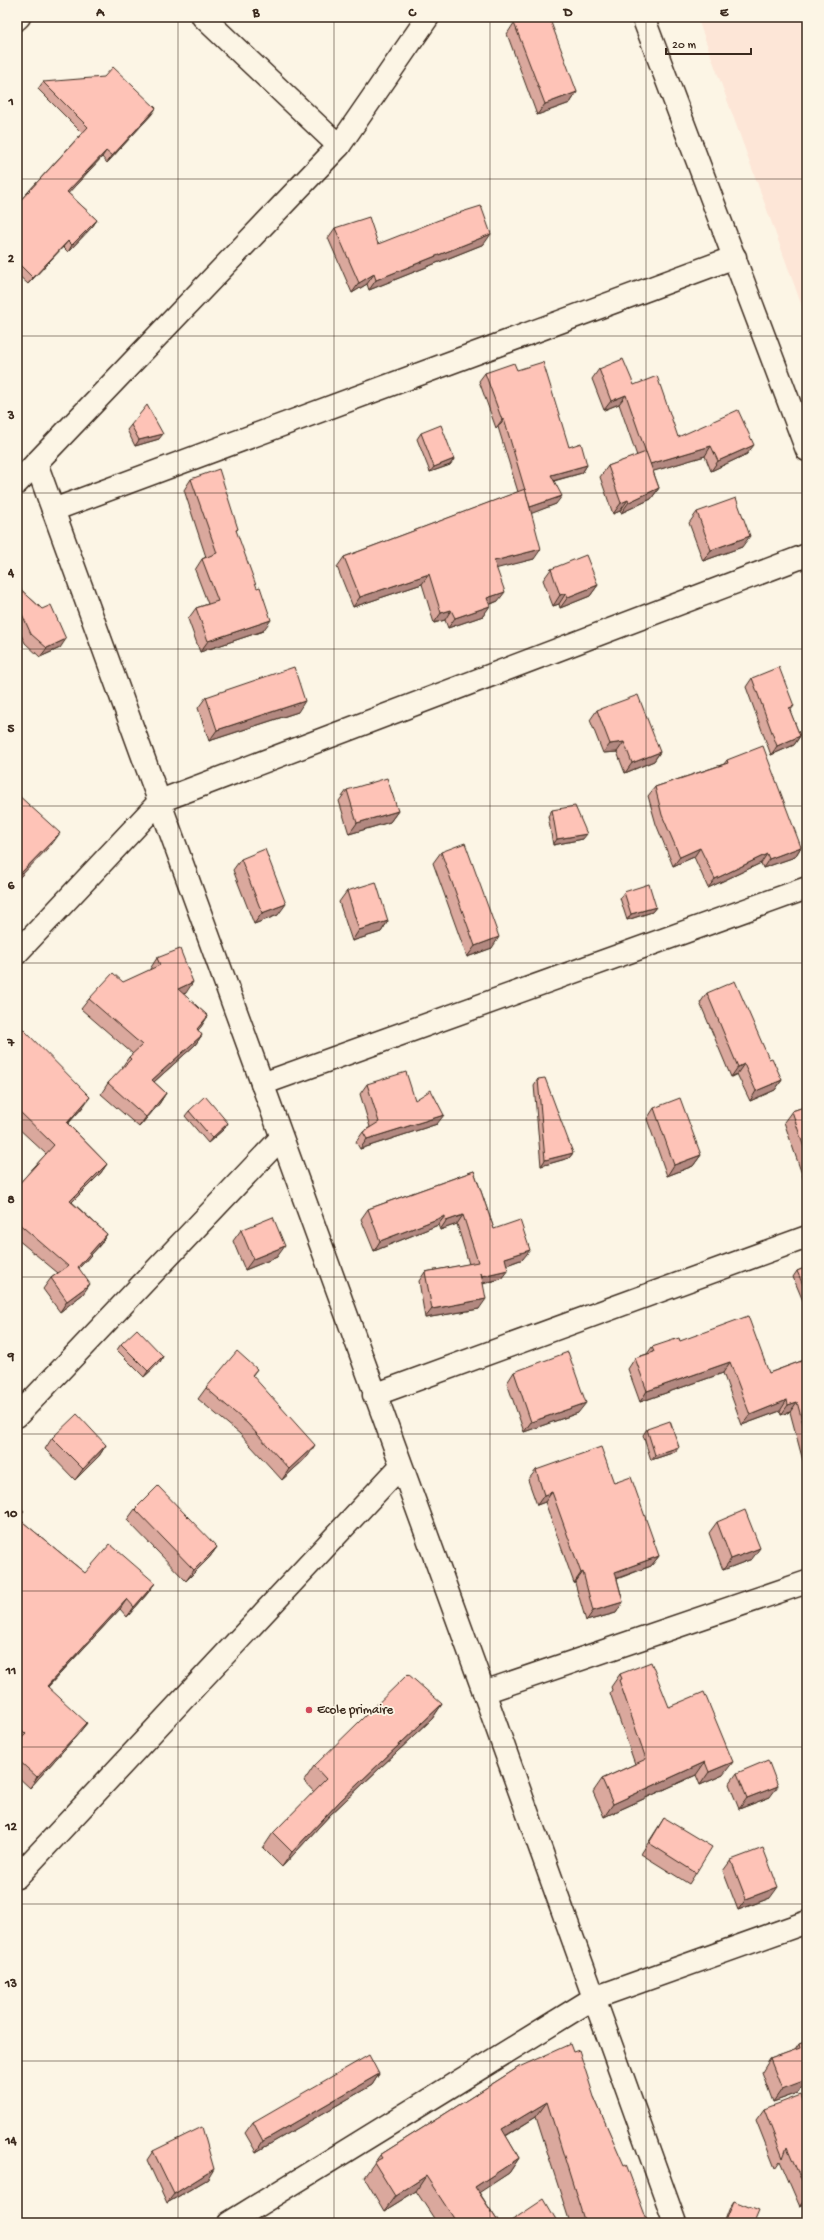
<svg xmlns="http://www.w3.org/2000/svg" width="824" height="2240" viewBox="0 0 824 2240" font-family="'Gochi Hand',sans-serif">
  <style>
    .built { fill: #fde6d7 }
    .lines { fill: none; stroke-linecap: round; stroke-linejoin: round }
    .minor-casing { stroke: #3b2a1e; stroke-width: 25 }
    .minor { stroke: #fcf5e5; stroke-width: 22 }
    .wall { fill: #daa89d; stroke: #3b2a1e }
    .shaded-wall { fill: #b28880; stroke: #3b2a1e }
    .building { fill: #fec3b7; stroke: #3b2a1e }
    .grid { fill: none; stroke: #3b2a1e; stroke-width: 1; stroke-opacity: 0.55 }
    .poi-dot { fill: #d1495b; stroke: #fcf5e5; stroke-width: 1.5 }
    .labels { text-anchor: middle; dominant-baseline: central; stroke-width: 3.5; stroke-linejoin: round; paint-order: stroke }
    .poi-label { font-size: 13px; fill: #3b2a1e; stroke: #fcf5e5; text-anchor: start }
    .neatline { fill: none; stroke: #3b2a1e; stroke-width: 1.5 }
    .grid-label { font-size: 13px; text-anchor: middle; font-weight: bold; fill: #3b2a1e }
  </style>
  <rect width="100%" height="100%" fill="#fcf5e5"/>
  <filter id="ink" filterUnits="userSpaceOnUse"><feTurbulence type="fractalNoise" baseFrequency=".025" numOctaves="2"/><feDisplacementMap in="SourceGraphic" scale="8" xChannelSelector="R" yChannelSelector="G"/><feConvolveMatrix kernelMatrix="1 2 1 2 8 2 1 2 1" color-interpolation-filters="sRGB"/></filter>
  <g filter="url(#ink)">
    <polygon class="built" points="697,17 807,17 807,320"/>
    <g class="lines">
      <defs>
        <g id="minor">
          <polyline points="203,17 339,146"/>
          <polyline points="643,17 807,450"/>
          <polyline points="17,19 19,17"/>
          <polyline points="36,463 484,1692 675,2223"/>
          <polyline points="17,483 339,146 428,17"/>
          <polyline points="53,510 735,257"/>
          <polyline points="17,953 160,801 807,555"/>
          <polyline points="262,1084 807,888"/>
          <polyline points="374,1395 807,1237"/>
          <polyline points="17,1416 281,1138"/>
          <polyline points="484,1692 807,1582"/>
          <polyline points="17,1877 400,1467"/>
          <polyline points="229,2223 594,1998 807,1922"/>
        </g>
      </defs>
      <use href="#minor" class="minor-casing"/>
      <use href="#minor" class="minor"/>
    </g>
    <g class="wall">
      <polygon points="514,23 577,92 570,103 537,115 507,34"/>
      <polygon points="43,82 152,114 107,163 102,157 68,193 97,220 92,227 68,252 63,247 28,284 17,274 17,204 82,133 38,89"/>
      <polygon points="335,228 378,244 484,244 369,290 367,284 352,293 328,238"/>
      <polygon points="599,369 634,385 678,437 747,454 711,471 705,456 653,471 659,488 651,499 621,513 620,511 613,514 600,477 608,466 637,456 619,404 604,410 592,379"/>
      <polygon points="517,370 569,447 587,465 582,473 554,481 556,504 531,513 534,559 496,568 498,601 489,605 483,616 448,628 445,620 434,623 422,584 353,607 337,567 344,557 518,492 498,427 496,428 479,381 485,373"/>
      <polygon points="131,425 159,439 135,446 127,430"/>
      <polygon points="421,433 454,459 450,465 430,472 417,439"/>
      <polygon points="191,479 238,529 236,531 263,631 200,652 188,619 196,608 208,604 195,570 202,559 206,557 184,490"/>
      <polygon points="697,512 742,547 703,561 689,523"/>
      <polygon points="551,569 598,585 590,596 560,608 559,604 553,606 543,580"/>
      <polygon points="17,586 42,609 60,648 40,657 25,643 17,626"/>
      <polygon points="752,678 790,711 800,736 794,745 771,755 746,687"/>
      <polygon points="206,697 298,712 209,741 198,708"/>
      <polygon points="597,710 660,752 654,761 625,773 617,752 603,753 590,720"/>
      <polygon points="727,760 801,847 795,857 763,868 761,863 708,888 694,857 673,866 656,824 648,796 655,787 724,764"/>
      <polygon points="347,790 398,811 390,822 349,834 339,801"/>
      <polygon points="552,810 583,839 553,845 548,816"/>
      <polygon points="441,852 492,948 467,957 433,863"/>
      <polygon points="241,859 278,915 254,924 233,870"/>
      <polygon points="347,891 388,921 381,932 352,941 339,902"/>
      <polygon points="624,892 656,907 652,912 627,920 620,898"/>
      <polygon points="157,958 186,993 183,994 208,1016 198,1030 202,1035 195,1045 154,1082 166,1093 159,1104 139,1127 101,1094 108,1083 123,1068 122,1067 129,1057 133,1054 81,1009 89,999 150,970 150,969"/>
      <polygon points="707,993 782,1080 775,1090 750,1101 737,1074 731,1077 700,1003"/>
      <polygon points="17,1023 83,1107 68,1124 107,1164 100,1174 72,1202 107,1234 100,1245 79,1268 83,1294 60,1312 43,1289 51,1278 58,1273 17,1239 17,1186 46,1154 17,1127"/>
      <polygon points="538,1079 573,1153 569,1158 541,1166 534,1085"/>
      <polygon points="367,1084 437,1124 360,1149 356,1142 363,1132 370,1127 360,1094"/>
      <polygon points="807,1106 807,1183 805,1183 784,1122 792,1111"/>
      <polygon points="654,1108 701,1155 693,1166 667,1176 647,1119"/>
      <polygon points="189,1111 228,1123 224,1129 208,1143 185,1116"/>
      <polygon points="474,1171 494,1229 523,1259 507,1265 501,1279 483,1284 479,1309 425,1318 419,1281 425,1272 469,1264 457,1224 440,1230 438,1225 374,1251 361,1219 368,1209"/>
      <polygon points="241,1230 277,1257 245,1270 233,1241"/>
      <polygon points="807,1267 807,1299 803,1301 793,1277 797,1271"/>
      <polygon points="680,1341 769,1373 807,1359 807,1476 790,1412 781,1415 780,1411 742,1425 723,1373 640,1402 628,1369 635,1358 647,1354 652,1347"/>
      <polygon points="121,1344 163,1356 160,1362 144,1377 117,1350"/>
      <polygon points="257,1369 252,1376 308,1456 282,1480 240,1434 198,1399 206,1388"/>
      <polygon points="514,1372 578,1413 524,1432 507,1383"/>
      <polygon points="647,1429 675,1452 651,1460 643,1435"/>
      <polygon points="52,1438 106,1445 99,1456 75,1480 45,1449"/>
      <polygon points="536,1470 614,1483 659,1556 651,1566 617,1579 623,1602 616,1613 586,1621 575,1583 574,1583 545,1502 537,1505 528,1480"/>
      <polygon points="17,1505 19,1519 85,1573 155,1583 147,1594 127,1617 120,1609 48,1687 79,1733 30,1788 17,1776"/>
      <polygon points="135,1509 217,1547 209,1558 186,1581 127,1520"/>
      <polygon points="717,1522 752,1559 723,1570 709,1533"/>
      <polygon points="620,1674 669,1707 723,1775 700,1785 696,1775 604,1817 593,1792 602,1779 635,1764 610,1693 612,1690 611,1687"/>
      <polygon points="442,1704 432,1719 330,1815 282,1867 263,1848 273,1833 314,1792 304,1781 314,1766"/>
      <polygon points="737,1773 770,1797 739,1809 729,1784"/>
      <polygon points="664,1818 696,1873 689,1884 641,1854 657,1829"/>
      <polygon points="731,1860 770,1898 738,1910 723,1871"/>
      <polygon points="807,2041 801,2088 798,2093 773,2102 762,2072 770,2059 795,2050 799,2044"/>
      <polygon points="519,2067 594,2097 648,2223 570,2223 536,2117 506,2136 519,2158 509,2173 479,2192 499,2223 437,2223 416,2191 384,2211 364,2177 380,2155"/>
      <polygon points="379,2074 372,2085 256,2152 245,2133 253,2122"/>
      <polygon points="764,2109 807,2112 807,2204 800,2207 780,2161 775,2168 756,2120"/>
      <polygon points="153,2151 208,2179 167,2203 147,2160"/>
      <polygon points="734,2201 754,2223 724,2223 730,2207"/>
    </g>
    <g class="shaded-wall">
      <polygon points="577,92 570,103 537,115 545,104"/>
      <polygon points="156,108 152,114 107,163 112,156"/>
      <polygon points="106,151 102,157 63,199 67,192"/>
      <polygon points="97,220 92,227 68,252 72,245"/>
      <polygon points="491,234 484,244 369,290 376,280"/>
      <polygon points="68,241 63,247 28,284 33,278"/>
      <polygon points="374,274 367,284 352,293 359,283"/>
      <polygon points="626,395 619,404 604,410 611,401"/>
      <polygon points="504,419 498,427 496,428 502,420"/>
      <polygon points="163,434 159,439 135,446 139,440"/>
      <polygon points="754,445 747,454 711,471 718,461"/>
      <polygon points="711,446 705,456 644,474 650,464"/>
      <polygon points="454,459 450,465 430,472 434,467"/>
      <polygon points="587,465 582,473 545,483 551,475"/>
      <polygon points="659,488 651,499 621,513 629,502"/>
      <polygon points="562,496 556,504 525,516 530,507"/>
      <polygon points="628,500 620,511 613,514 621,503"/>
      <polygon points="750,536 742,547 703,561 711,550"/>
      <polygon points="541,549 534,559 487,571 494,561"/>
      <polygon points="429,574 422,584 353,607 360,597"/>
      <polygon points="598,585 590,596 560,608 568,597"/>
      <polygon points="505,592 498,601 480,608 487,598"/>
      <polygon points="566,593 559,604 553,606 560,595"/>
      <polygon points="490,606 483,616 448,628 455,618"/>
      <polygon points="451,610 445,620 434,623 441,613"/>
      <polygon points="271,620 263,631 200,652 208,641"/>
      <polygon points="66,639 60,648 40,657 47,648"/>
      <polygon points="305,701 298,712 209,741 217,730"/>
      <polygon points="794,706 787,715 789,708"/>
      <polygon points="800,736 794,745 771,755 777,746"/>
      <polygon points="624,742 617,752 603,753 610,744"/>
      <polygon points="660,752 654,761 625,773 632,763"/>
      <polygon points="398,811 390,822 349,834 357,823"/>
      <polygon points="60,833 52,844 17,880 17,877"/>
      <polygon points="587,834 583,839 553,845 557,839"/>
      <polygon points="801,847 795,857 763,868 769,859"/>
      <polygon points="700,848 694,857 673,866 680,857"/>
      <polygon points="767,854 761,863 708,888 715,879"/>
      <polygon points="286,904 278,915 254,924 262,913"/>
      <polygon points="656,907 652,912 627,920 631,914"/>
      <polygon points="388,921 381,932 352,941 359,930"/>
      <polygon points="499,937 492,948 467,957 475,946"/>
      <polygon points="193,982 186,993 170,999 178,989"/>
      <polygon points="208,1016 201,1027 190,1039 197,1029"/>
      <polygon points="202,1035 195,1045 145,1090 152,1080"/>
      <polygon points="744,1064 737,1074 731,1077 738,1067"/>
      <polygon points="782,1080 775,1090 750,1101 756,1091"/>
      <polygon points="166,1093 159,1104 139,1127 146,1117"/>
      <polygon points="90,1097 83,1107 59,1133 67,1123"/>
      <polygon points="444,1115 437,1124 360,1149 367,1139"/>
      <polygon points="228,1123 224,1129 208,1143 212,1138"/>
      <polygon points="573,1153 569,1158 541,1166 545,1160"/>
      <polygon points="701,1155 693,1166 667,1176 674,1165"/>
      <polygon points="107,1164 100,1174 63,1211 70,1201"/>
      <polygon points="463,1215 457,1224 440,1230 446,1221"/>
      <polygon points="445,1216 438,1225 374,1251 380,1241"/>
      <polygon points="107,1234 100,1245 71,1277 78,1267"/>
      <polygon points="285,1246 277,1257 245,1270 253,1259"/>
      <polygon points="530,1250 523,1259 498,1268 505,1258"/>
      <polygon points="508,1270 501,1279 475,1285 482,1276"/>
      <polygon points="90,1284 83,1294 60,1312 67,1301"/>
      <polygon points="807,1295 807,1299 803,1301"/>
      <polygon points="486,1299 479,1309 425,1318 432,1309"/>
      <polygon points="163,1356 160,1362 144,1377 148,1371"/>
      <polygon points="730,1362 723,1373 640,1402 647,1391"/>
      <polygon points="787,1400 780,1411 742,1425 750,1415"/>
      <polygon points="797,1402 790,1412 781,1415 788,1405"/>
      <polygon points="586,1403 578,1413 524,1432 531,1422"/>
      <polygon points="106,1445 99,1456 75,1480 83,1469"/>
      <polygon points="315,1445 308,1456 282,1480 289,1469"/>
      <polygon points="679,1447 675,1452 651,1460 655,1455"/>
      <polygon points="552,1492 545,1502 537,1505 544,1495"/>
      <polygon points="217,1547 209,1558 186,1581 194,1570"/>
      <polygon points="760,1548 752,1559 723,1570 731,1559"/>
      <polygon points="659,1556 651,1566 607,1582 615,1572"/>
      <polygon points="583,1572 575,1583 574,1583 581,1573"/>
      <polygon points="155,1583 147,1594 127,1617 134,1607"/>
      <polygon points="127,1599 120,1609 39,1696 47,1686"/>
      <polygon points="623,1602 616,1613 586,1621 593,1611"/>
      <polygon points="442,1704 432,1719 330,1815 282,1867 292,1852 340,1801"/>
      <polygon points="87,1723 79,1733 30,1788 37,1777"/>
      <polygon points="705,1762 696,1775 604,1817 613,1804"/>
      <polygon points="733,1762 723,1775 700,1785 709,1772"/>
      <polygon points="778,1786 770,1797 739,1809 747,1798"/>
      <polygon points="778,1887 770,1898 738,1910 746,1899"/>
      <polygon points="379,2074 372,2085 256,2152 263,2141"/>
      <polygon points="807,2076 807,2086 801,2088 798,2093 773,2102 782,2089"/>
      <polygon points="547,2102 536,2117 492,2144 502,2129"/>
      <polygon points="519,2158 509,2173 465,2202 475,2187"/>
      <polygon points="214,2169 208,2179 167,2203 174,2194"/>
      <polygon points="426,2176 416,2191 384,2211 395,2196"/>
      <polygon points="807,2198 807,2204 800,2207"/>
    </g>
    <g class="building">
      <polygon points="531,17 549,17 577,92 545,104 514,23"/>
      <polygon points="113,67 156,108 112,156 106,151 67,192 97,220 72,245 68,241 33,278 17,262 17,204 88,127 43,82 104,77"/>
      <polygon points="481,206 491,234 376,280 374,274 359,283 335,228 369,217 378,244 449,216"/>
      <polygon points="623,359 634,385 657,376 678,437 738,410 754,445 718,461 711,446 650,464 626,395 611,401 599,369"/>
      <polygon points="543,362 569,447 581,443 587,465 551,475 562,496 530,507 504,419 502,420 485,373 514,363 517,370"/>
      <polygon points="147,405 163,434 139,440 131,425"/>
      <polygon points="441,425 454,459 434,467 421,433"/>
      <polygon points="646,452 659,488 629,502 628,500 621,503 608,466"/>
      <polygon points="219,469 238,529 236,530 257,588 260,587 271,620 208,641 196,608 218,601 202,559 217,553 191,479"/>
      <polygon points="525,489 541,549 494,561 505,592 487,598 490,606 455,618 451,610 441,613 429,574 360,597 344,557"/>
      <polygon points="736,498 750,536 711,550 697,512"/>
      <polygon points="586,555 598,585 568,597 566,593 560,595 551,569"/>
      <polygon points="17,586 42,609 51,605 66,639 47,648 31,634 17,603"/>
      <polygon points="294,667 305,701 217,730 206,697"/>
      <polygon points="779,667 794,706 789,708 800,736 777,746 752,678"/>
      <polygon points="638,695 660,752 632,763 624,742 610,744 597,710"/>
      <polygon points="763,746 801,847 769,859 767,854 715,879 700,848 680,857 662,815 655,787 728,763 727,760"/>
      <polygon points="387,778 398,811 357,823 347,790"/>
      <polygon points="17,794 60,833 17,877"/>
      <polygon points="575,806 587,834 557,839 552,810"/>
      <polygon points="465,843 499,937 475,946 441,852"/>
      <polygon points="265,849 286,904 262,913 241,859"/>
      <polygon points="376,882 388,921 359,930 347,891"/>
      <polygon points="649,884 656,907 631,914 624,892"/>
      <polygon points="180,949 193,982 178,989 208,1016 197,1029 202,1035 152,1080 166,1093 146,1117 108,1083 131,1059 129,1057 142,1045 89,999 113,973 123,982 160,965 157,958"/>
      <polygon points="735,981 769,1059 772,1058 782,1080 756,1091 744,1064 738,1067 707,993"/>
      <polygon points="17,1023 90,1097 67,1123 107,1164 70,1201 107,1234 78,1267 90,1284 67,1301 51,1278 68,1266 17,1222 17,1186 54,1145 17,1109"/>
      <polygon points="406,1072 415,1100 431,1090 444,1115 367,1139 363,1132 379,1122 367,1084"/>
      <polygon points="545,1078 573,1153 545,1160 538,1079"/>
      <polygon points="205,1096 228,1123 212,1138 189,1111"/>
      <polygon points="680,1098 701,1155 674,1165 654,1108"/>
      <polygon points="807,1106 807,1157 792,1111"/>
      <polygon points="474,1171 494,1229 520,1220 530,1250 505,1258 508,1270 482,1276 481,1273 486,1299 432,1309 425,1272 478,1262 463,1215 446,1221 445,1216 380,1241 368,1209"/>
      <polygon points="273,1217 285,1246 253,1259 241,1230"/>
      <polygon points="807,1267 807,1294 797,1271"/>
      <polygon points="748,1316 769,1373 807,1359 807,1439 797,1402 788,1405 787,1400 750,1415 730,1362 647,1391 635,1358 654,1352 652,1347 679,1338 680,1341"/>
      <polygon points="137,1329 163,1356 148,1371 121,1344"/>
      <polygon points="237,1351 257,1369 252,1375 315,1445 289,1469 247,1423 206,1388"/>
      <polygon points="568,1352 586,1403 531,1422 514,1372"/>
      <polygon points="77,1414 106,1445 83,1469 52,1438"/>
      <polygon points="670,1421 679,1447 655,1455 647,1429"/>
      <polygon points="601,1447 614,1483 631,1477 659,1556 615,1572 623,1602 593,1611 583,1572 581,1573 552,1492 544,1495 536,1470"/>
      <polygon points="158,1486 217,1547 194,1570 135,1509"/>
      <polygon points="17,1505 24,1512 18,1518 85,1573 110,1544 155,1583 134,1607 127,1599 47,1686 87,1723 37,1777 17,1759 17,1743 26,1734 17,1725"/>
      <polygon points="745,1510 760,1548 731,1559 717,1522"/>
      <polygon points="651,1662 669,1707 704,1692 733,1762 709,1772 705,1762 613,1804 602,1779 646,1759 619,1680 622,1679 620,1674"/>
      <polygon points="408,1674 442,1704 340,1801 292,1852 273,1833 326,1779 314,1766"/>
      <polygon points="768,1760 778,1786 747,1798 737,1773"/>
      <polygon points="664,1818 712,1847 696,1873 649,1843"/>
      <polygon points="763,1848 778,1887 746,1899 731,1860"/>
      <polygon points="807,2041 807,2076 805,2077 806,2080 782,2089 770,2059 800,2048 799,2044"/>
      <polygon points="570,2044 573,2052 579,2050 594,2097 624,2165 626,2164 648,2223 585,2223 547,2102 502,2129 519,2158 475,2187 499,2223 457,2223 426,2176 395,2196 374,2162 382,2158 380,2155 519,2067"/>
      <polygon points="369,2055 379,2074 263,2141 253,2122"/>
      <polygon points="801,2095 807,2112 807,2193 787,2147 783,2158 764,2109"/>
      <polygon points="202,2127 214,2169 174,2194 153,2151"/>
      <polygon points="544,2199 558,2223 508,2223"/>
      <polygon points="734,2201 759,2211 754,2223 725,2223"/>
    </g>
  </g>
  <path class="grid" d="M178,17V2223M334,17V2223M490,17V2223M646,17V2223M17,179H807M17,336H807M17,493H807M17,649H807M17,806H807M17,963H807M17,1120H807M17,1277H807M17,1434H807M17,1591H807M17,1747H807M17,1904H807M17,2061H807"/>
  <circle class="poi-dot" cx="309" cy="1710" r="4"/>
  <g class="labels">
    <g class="poi-label">
      <text x="317" y="1710">Ecole primaire</text>
    </g>
  </g>
  <rect width="824" height="2240" fill="none" stroke="#fcf5e5" stroke-width="44"/>
  <path d="M666 48v6h85v-6" fill="none" stroke="#3b2a1e" stroke-width="2"/>
  <text x="672" y="48" font-size="12" fill="#3b2a1e" stroke="#fcf5e5" stroke-width="3" paint-order="stroke">20 m</text>
  <rect x="22" y="22" width="780" height="2196" class="neatline"/>
  <g class="grid-label">
    <text x="100" y="16">A</text>
    <text x="256" y="16">B</text>
    <text x="412" y="16">C</text>
    <text x="568" y="16">D</text>
    <text x="724" y="16">E</text>
    <text x="11" y="105">1</text>
    <text x="11" y="262">2</text>
    <text x="11" y="419">3</text>
    <text x="11" y="576">4</text>
    <text x="11" y="732">5</text>
    <text x="11" y="889">6</text>
    <text x="11" y="1046">7</text>
    <text x="11" y="1203">8</text>
    <text x="11" y="1360">9</text>
    <text x="11" y="1517">10</text>
    <text x="11" y="1674">11</text>
    <text x="11" y="1830">12</text>
    <text x="11" y="1987">13</text>
    <text x="11" y="2144">14</text>
  </g>
</svg>
